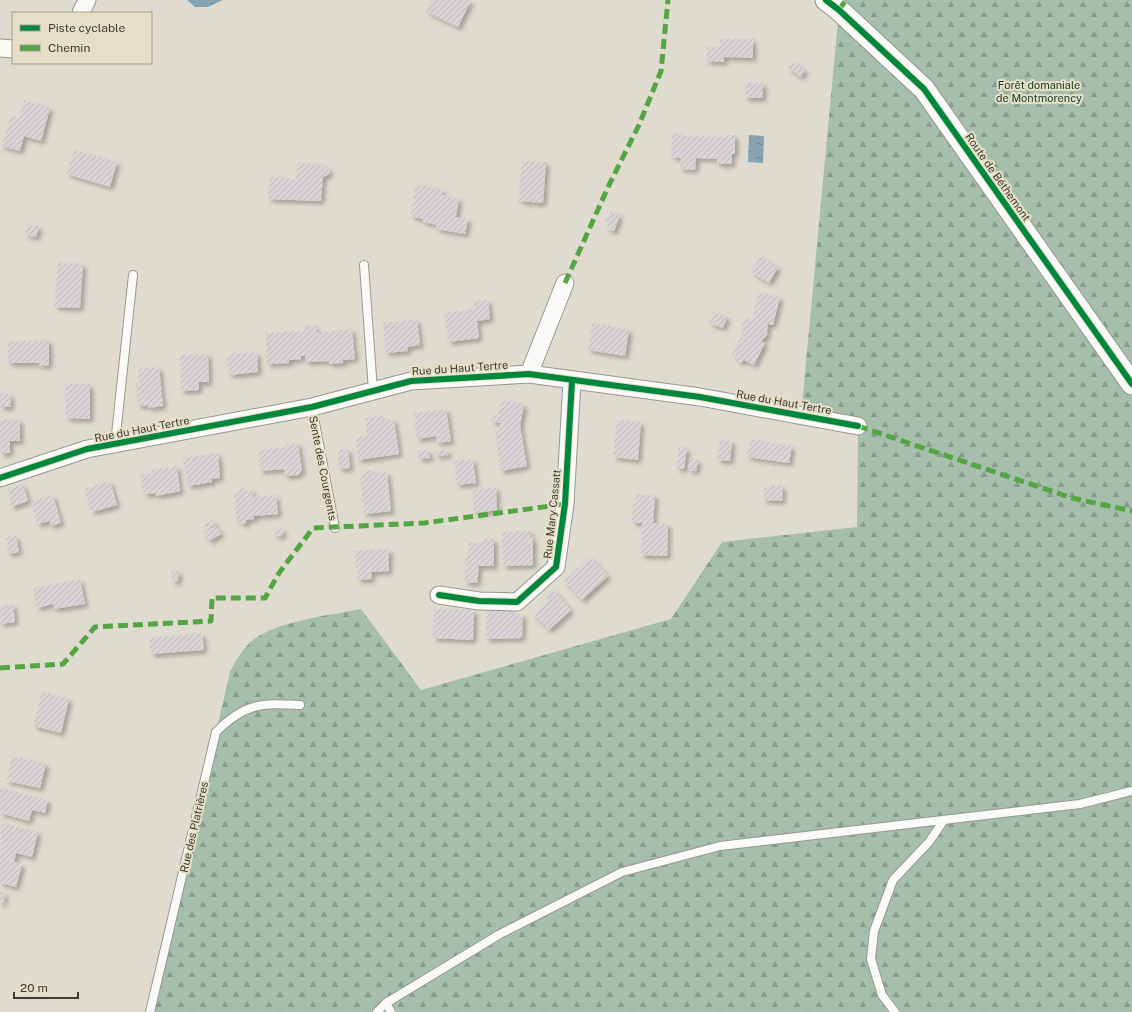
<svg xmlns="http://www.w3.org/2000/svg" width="1132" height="1012" viewBox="0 0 1132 1012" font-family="'Public Sans',sans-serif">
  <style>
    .forest { fill: url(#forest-firs) }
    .water { fill: url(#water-ripples) }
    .building { fill: url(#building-hatch); filter: url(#shadow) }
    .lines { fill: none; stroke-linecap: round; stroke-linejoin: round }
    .service-casing { stroke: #9a978e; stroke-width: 10 }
    .minor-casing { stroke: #9a978e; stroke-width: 19 }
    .tertiary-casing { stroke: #9a978e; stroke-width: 23 }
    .service { stroke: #fafaf8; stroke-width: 8 }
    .minor { stroke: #fafaf8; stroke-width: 17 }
    .tertiary { stroke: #fafaf8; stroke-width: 21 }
    .quiet { stroke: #54a644; stroke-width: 5; stroke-dasharray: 10 5; stroke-linecap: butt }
    .cycleway-casing { stroke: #e6dfc8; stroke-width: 8 }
    .cycleway { stroke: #00873e; stroke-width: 6 }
    .labels { text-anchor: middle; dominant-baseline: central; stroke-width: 4; stroke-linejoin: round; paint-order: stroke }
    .park-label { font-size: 11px; fill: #133d2c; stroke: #e6dfc8 }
    .street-label { font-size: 11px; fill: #3e3b32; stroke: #e6dfc8 }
  </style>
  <defs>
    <pattern id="forest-firs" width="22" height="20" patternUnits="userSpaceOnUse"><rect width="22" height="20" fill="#a6bfac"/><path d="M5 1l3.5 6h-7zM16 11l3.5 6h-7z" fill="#899c8d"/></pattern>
    <pattern id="water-ripples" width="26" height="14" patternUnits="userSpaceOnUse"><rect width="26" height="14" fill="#85a3b0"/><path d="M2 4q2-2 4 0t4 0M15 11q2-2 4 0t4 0" fill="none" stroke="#6e8690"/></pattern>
    <pattern id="building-hatch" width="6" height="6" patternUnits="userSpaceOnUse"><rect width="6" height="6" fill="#dad4d6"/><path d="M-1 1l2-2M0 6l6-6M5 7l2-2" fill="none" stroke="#bcb7b8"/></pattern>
    <filter id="shadow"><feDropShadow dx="3.5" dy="3.5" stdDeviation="2" flood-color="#0004"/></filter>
  </defs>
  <rect width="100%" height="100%" fill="#dfdccf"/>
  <path class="forest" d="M825,0H1132V1012H151L230,672C236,660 243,648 253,640C277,621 331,615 361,609L421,690L671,619L722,542L857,527L858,430L801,416L839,10Z"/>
  <g class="water">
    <polygon points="187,0 223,0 208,7 195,7"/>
    <polygon points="749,135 764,136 763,163 748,162"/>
  </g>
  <g class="building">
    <polygon points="432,0 471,0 458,27 426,12"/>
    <polygon points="720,39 753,39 753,58 724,57 724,62 706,61 707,47 720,47"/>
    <polygon points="792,61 805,70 801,77 787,68"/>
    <rect x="745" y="83" width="18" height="15"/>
    <polygon points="24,100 50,108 41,141 24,136 20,151 1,146 11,115 19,117"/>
    <polygon points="672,133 678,133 678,136 727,137 728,135 735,135 735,154 732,154 732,164 717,164 717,159 696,158 695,170 680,169 681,158 671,157"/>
    <polygon points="74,150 117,162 110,187 67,174"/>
    <polygon points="522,161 546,162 543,203 518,201"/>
    <polygon points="297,162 323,165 330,170 329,174 323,177 321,201 268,199 269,177 283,177 283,178 296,179"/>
    <polygon points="416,184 443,190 442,195 459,198 456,217 468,219 465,234 436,229 437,225 423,222 423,219 410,216"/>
    <polygon points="610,211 620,215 614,231 606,229 608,223 606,222"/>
    <polygon points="28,224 39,227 36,237 25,235"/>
    <polygon points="760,256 778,267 769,283 751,272"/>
    <polygon points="58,262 83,264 80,308 54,307"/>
    <polygon points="758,292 780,297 773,325 768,324 767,335 761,341 765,343 754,365 744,360 740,363 732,354 740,338 745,338 747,335 743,333 741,329 746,317 752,320"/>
    <polygon points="488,300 490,319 477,321 479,338 448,342 444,313 475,309 474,301"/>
    <polygon points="713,312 727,317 723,328 709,323"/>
    <polygon points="417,319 420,345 407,347 408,351 386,353 383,323"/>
    <polygon points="592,323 629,330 625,356 588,350"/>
    <polygon points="304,326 316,326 317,333 352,329 355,359 343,360 343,363 329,364 329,361 305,362 305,356 301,356 301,359 289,360 289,363 267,364 266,333 304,331"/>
    <polygon points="49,340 49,365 40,366 39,363 8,363 8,342"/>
    <polygon points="257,352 258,372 229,375 227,355"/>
    <polygon points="208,354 209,382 199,382 199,390 181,391 180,355"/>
    <polygon points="159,367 163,406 148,408 148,405 138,406 136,385 139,384 138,369"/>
    <polygon points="65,384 90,384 90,419 66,418"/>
    <polygon points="0,393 10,394 11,407 0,407"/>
    <polygon points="501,400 524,404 520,426 527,466 501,471 497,443 499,443 498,437 496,437 495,430 500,430 500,423 491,421 492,415 498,416"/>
    <polygon points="446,409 451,441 437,443 436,436 417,439 414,413"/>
    <polygon points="382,416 383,421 394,419 399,454 358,460 356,437 367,436 366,418"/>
    <polygon points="0,420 20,420 20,441 10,441 10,453 0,453"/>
    <polygon points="617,420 641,422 638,460 613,457"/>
    <polygon points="750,439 792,446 789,463 747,457"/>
    <polygon points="720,440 732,441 730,461 717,460"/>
    <polygon points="298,443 302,470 298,475 285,476 284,469 260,471 258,450 288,447 287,444"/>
    <polygon points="679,447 687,448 684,469 676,468"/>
    <polygon points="348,449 350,468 339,469 338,450"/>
    <polygon points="428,450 430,458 419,459 418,451"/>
    <polygon points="448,450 448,455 436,456 435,451"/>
    <polygon points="218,453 220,478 212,479 212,482 188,486 183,458"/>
    <polygon points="690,458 698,460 696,471 688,470"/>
    <polygon points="473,459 476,483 457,485 454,461"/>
    <polygon points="177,466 180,491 156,496 156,493 144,494 140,475 152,473 152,470"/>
    <polygon points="372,470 373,474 387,472 391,511 364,514 360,475 364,475 364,471"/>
    <polygon points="110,481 117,505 92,512 84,489"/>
    <polygon points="23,484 28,501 11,507 8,489"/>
    <polygon points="771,485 783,486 782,501 763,500 764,488 771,488"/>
    <polygon points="496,487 497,510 474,513 473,490"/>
    <polygon points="246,488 247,491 252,490 253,497 276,495 278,514 254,516 254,519 246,520 246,524 241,524 240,520 237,521 234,492 238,491 238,489"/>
    <polygon points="53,495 61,523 51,526 50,521 37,524 32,501"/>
    <polygon points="636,495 655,495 653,523 668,524 667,556 641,555 642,523 632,523 633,503 635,503"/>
    <polygon points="212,520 215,525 206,530 204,525"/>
    <polygon points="216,526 221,534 209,541 204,533"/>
    <circle cx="279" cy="532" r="4.5"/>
    <polygon points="530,531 530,537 533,537 533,565 503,566 502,532"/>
    <polygon points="16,536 19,552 8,554 6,537"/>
    <polygon points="483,539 494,539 494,566 479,566 477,583 465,583 465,568 468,568 468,563 465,562 465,557 468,557 469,543 483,543"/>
    <polygon points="389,549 389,571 371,572 372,579 358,580 354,551"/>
    <polygon points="590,557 608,576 582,600 564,581"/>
    <polygon points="171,571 179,571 178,581 172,582"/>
    <polygon points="80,579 85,604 54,609 53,604 37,608 33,588"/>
    <polygon points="553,590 571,610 549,630 533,614 548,600 546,597"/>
    <polygon points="13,604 15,622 0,624 0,606"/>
    <polygon points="434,609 474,610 473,640 433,638"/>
    <polygon points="487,610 511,610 511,614 523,614 522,638 486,639"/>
    <polygon points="202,633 204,650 151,654 149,638"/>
    <polygon points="42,692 69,699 61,733 33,726"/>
    <polygon points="12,756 46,764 40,788 6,781"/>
    <polygon points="0,788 48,800 45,813 32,810 29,821 0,813"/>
    <polygon points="1,823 38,832 32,857 16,853 14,862 22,864 16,887 0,883"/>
    <polygon points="0,892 5,893 3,904 0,904"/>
  </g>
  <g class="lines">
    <defs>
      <g id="service">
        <polyline points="364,265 373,391"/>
        <polyline points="312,407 335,528"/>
        <polyline points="115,444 133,275"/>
        <polyline points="386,1003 391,1012"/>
        <path d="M150,1012L216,732C245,703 261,703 300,705"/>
        <polyline points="377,1012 386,1003 500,934 622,872 720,846 1080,804 1132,791"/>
        <polyline points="895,1012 882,995 871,959 874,931 893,880 929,842 944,820"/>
      </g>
      <g id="minor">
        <polyline points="81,13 87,0"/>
        <polyline points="0,48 13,49"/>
        <polyline points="529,374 565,283"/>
        <polyline points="0,478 87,449 312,407 411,381 529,374 700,397 858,426"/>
        <polyline points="439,595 479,601 517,602 556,567 565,504 572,381"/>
      </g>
      <polyline id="tertiary" points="826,0 839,10 924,89 1132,384"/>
    </defs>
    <use href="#service" class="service-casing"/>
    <use href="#minor" class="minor-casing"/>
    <use href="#tertiary" class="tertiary-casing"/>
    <use href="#service" class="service"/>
    <use href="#minor" class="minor"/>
    <use href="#tertiary" class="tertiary"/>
    <g class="quiet">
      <polyline points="839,10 846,0"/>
      <polyline points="565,283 609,185 639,125 661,71 668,0"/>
      <polyline points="858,426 1072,498 1132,511"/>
      <polyline points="0,668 63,664 95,627 211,621 212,598 265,598 279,573 313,528 424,523 565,504"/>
    </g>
    <defs>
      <g id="cycleway">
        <polyline points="826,0 839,10 924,89 1132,384"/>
        <polyline points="0,478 87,449 312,407 411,381 529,374 700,397 858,426"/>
        <polyline points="439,595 479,601 517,602 556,567 565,504 572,381"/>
      </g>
    </defs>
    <use href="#cycleway" class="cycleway-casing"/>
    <use href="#cycleway" class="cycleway"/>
  </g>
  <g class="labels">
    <g class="park-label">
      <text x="1039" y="85">Forêt domaniale<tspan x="1039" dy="13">de Montmorency</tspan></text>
    </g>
    <g class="street-label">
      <text transform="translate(998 177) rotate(55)">Route de Béthemont</text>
      <text transform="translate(460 368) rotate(-4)">Rue du Haut Tertre</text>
      <text transform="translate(784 402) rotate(10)">Rue du Haut Tertre</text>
      <text transform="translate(142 429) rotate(-11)">Rue du Haut Tertre</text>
      <text transform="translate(323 468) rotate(79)">Sente des Courgents</text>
      <text transform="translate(552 514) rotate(-84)">Rue Mary Cassatt</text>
      <text transform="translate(194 827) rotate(-77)">Rue des Platrières</text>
    </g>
  </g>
  <rect x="12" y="12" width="140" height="52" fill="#e6dfc8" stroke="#a39d8c"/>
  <rect x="20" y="25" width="20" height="6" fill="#00873e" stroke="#a39d8c"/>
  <text x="48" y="32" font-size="12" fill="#3e3b32">Piste cyclable</text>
  <rect x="20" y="45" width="20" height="6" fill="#54a644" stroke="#a39d8c"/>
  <text x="48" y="52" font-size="12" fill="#3e3b32">Chemin</text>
  <path d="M14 992v6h64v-6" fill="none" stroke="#3e3b32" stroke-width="2"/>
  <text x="20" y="992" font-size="12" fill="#3e3b32" stroke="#e6dfc8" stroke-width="3" paint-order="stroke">20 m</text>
</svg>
